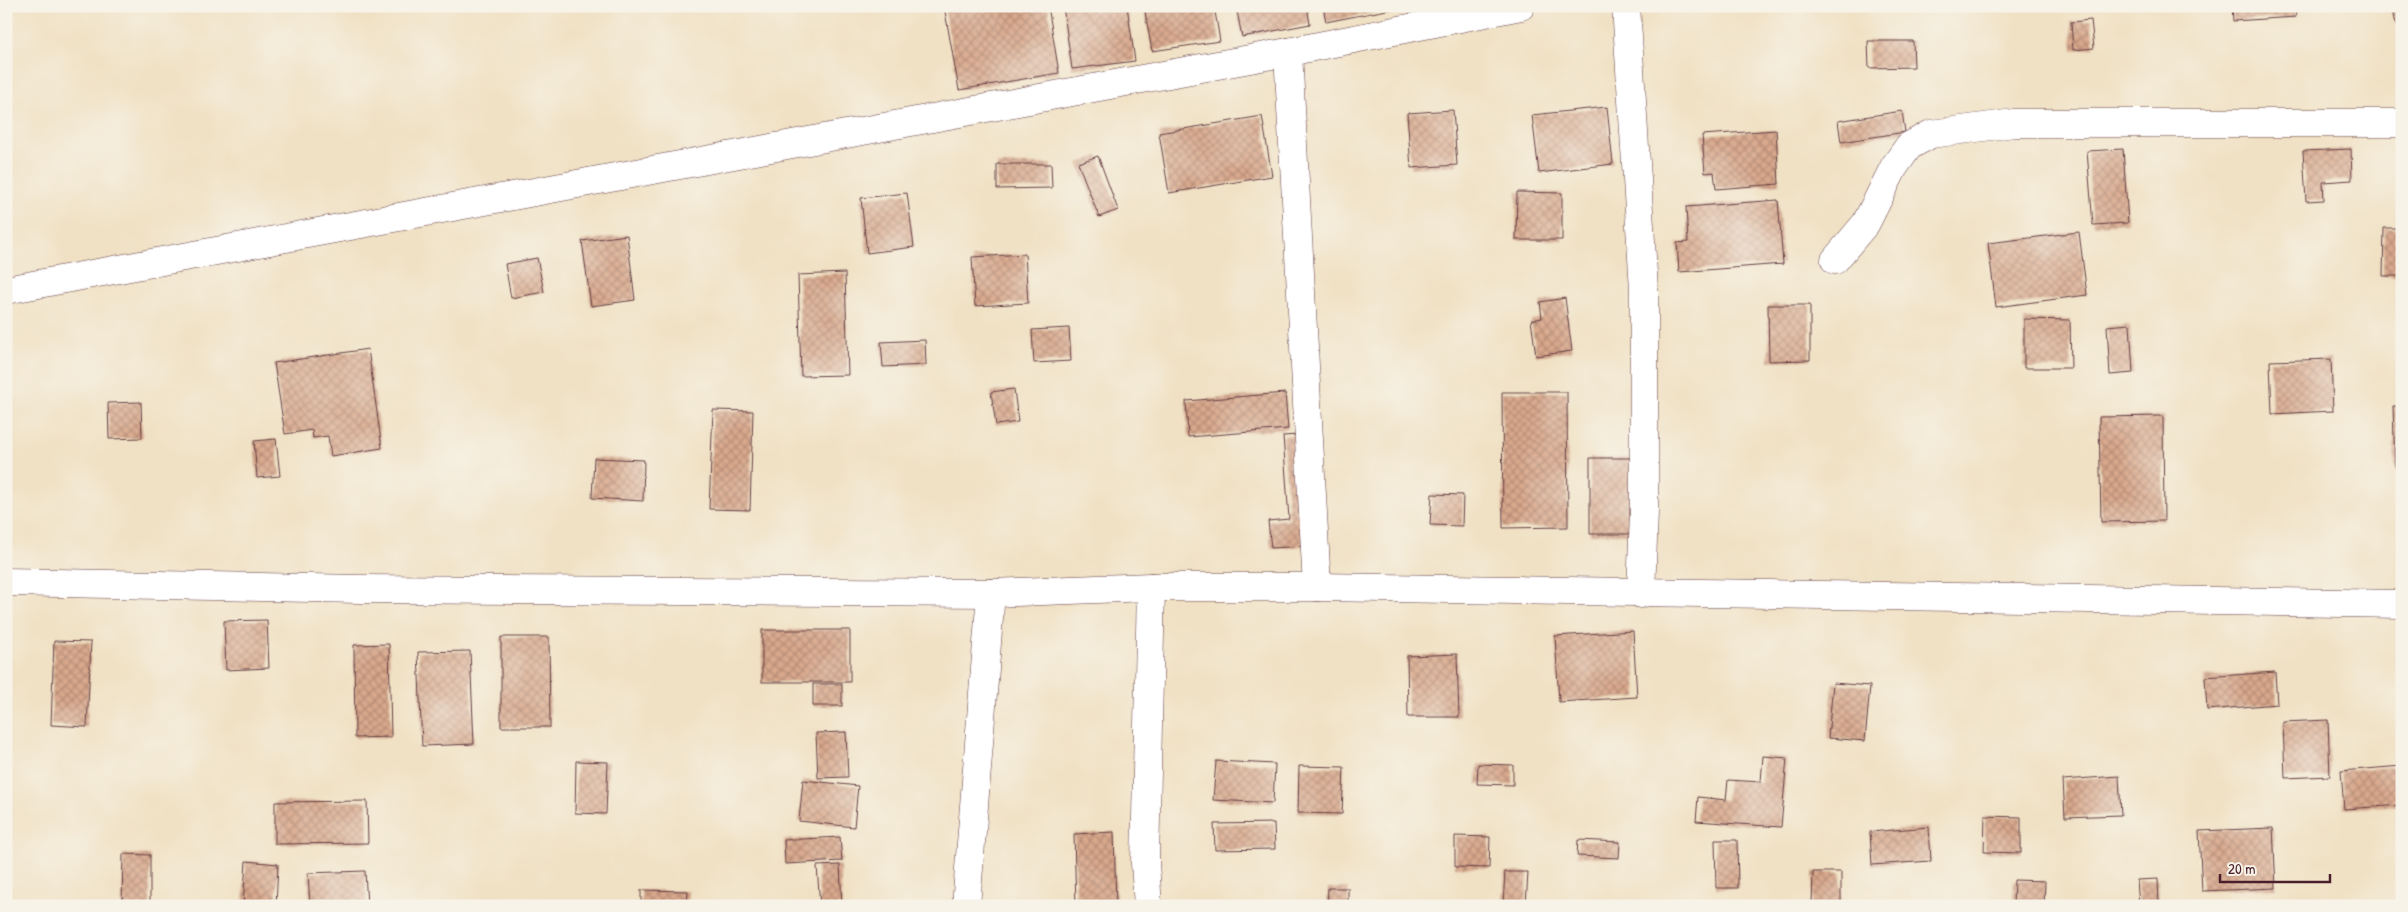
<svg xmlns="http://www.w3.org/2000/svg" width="2408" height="912" viewBox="0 0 2408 912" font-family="'Patrick Hand',sans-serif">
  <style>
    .building { fill: url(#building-cross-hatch) }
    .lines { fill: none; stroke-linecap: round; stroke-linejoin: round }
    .minor-casing { stroke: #633c42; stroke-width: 29 }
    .minor { stroke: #fff; stroke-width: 28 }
  </style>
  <defs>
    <pattern id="building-cross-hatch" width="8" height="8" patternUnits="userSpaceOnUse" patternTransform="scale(1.25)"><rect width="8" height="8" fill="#d9a98d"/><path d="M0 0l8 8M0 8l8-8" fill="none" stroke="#b28973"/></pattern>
  </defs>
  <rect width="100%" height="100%" fill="#f7f3e8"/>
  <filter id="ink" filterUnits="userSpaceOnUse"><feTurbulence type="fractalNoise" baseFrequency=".02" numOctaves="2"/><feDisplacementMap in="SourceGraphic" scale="10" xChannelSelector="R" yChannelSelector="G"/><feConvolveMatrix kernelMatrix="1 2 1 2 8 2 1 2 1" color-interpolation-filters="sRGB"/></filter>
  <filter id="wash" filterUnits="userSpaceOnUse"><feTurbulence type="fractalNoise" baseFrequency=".0096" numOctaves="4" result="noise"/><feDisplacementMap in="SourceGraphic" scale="20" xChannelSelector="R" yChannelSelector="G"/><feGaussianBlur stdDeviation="1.12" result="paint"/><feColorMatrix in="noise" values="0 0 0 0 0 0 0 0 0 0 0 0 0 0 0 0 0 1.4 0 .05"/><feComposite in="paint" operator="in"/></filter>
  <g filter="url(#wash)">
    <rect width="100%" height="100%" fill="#f0e1c4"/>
    <g id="blocks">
      <g class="building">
        <polygon points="944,6 1048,6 1059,73 959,90"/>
        <polygon points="1063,6 1127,6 1135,61 1072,69"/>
        <polygon points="1144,6 1214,6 1220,41 1152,51"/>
        <polygon points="1236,6 1307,6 1310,24 1242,37"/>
        <polygon points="1323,6 1401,6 1402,7 1326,22"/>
        <polygon points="2232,6 2295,6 2296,17 2233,21"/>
        <polygon points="2391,6 2402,6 2402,23 2395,24"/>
        <polygon points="2091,20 2094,48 2073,50 2071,22"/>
        <polygon points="1868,41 1913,41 1914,67 1869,68"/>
        <polygon points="1607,107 1613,164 1539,173 1532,115"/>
        <polygon points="1453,110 1457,165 1411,168 1407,113"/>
        <polygon points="1902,111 1905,132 1841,142 1838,121"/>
        <polygon points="1262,116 1272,176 1169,193 1159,133"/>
        <polygon points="1776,130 1779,184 1716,189 1714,172 1705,173 1702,135"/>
        <polygon points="2123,149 2128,223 2093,225 2087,151"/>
        <polygon points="2351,149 2352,180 2323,182 2324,200 2306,201 2303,151"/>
        <polygon points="1098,156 1118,210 1099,217 1078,163"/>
        <polygon points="997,164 1051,164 1052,188 997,189"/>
        <polygon points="1517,192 1562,193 1562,240 1516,240"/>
        <polygon points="907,193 914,247 867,253 861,198"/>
        <polygon points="1778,200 1783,264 1679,272 1677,243 1688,242 1686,207"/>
        <polygon points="2384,228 2402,228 2402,276 2383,276"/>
        <polygon points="2079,232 2087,295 1996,307 1988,243"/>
        <polygon points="627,235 635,300 591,306 582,241"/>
        <polygon points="1025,254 1028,303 975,306 972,257"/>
        <polygon points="537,258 544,292 511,298 505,264"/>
        <polygon points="845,273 848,375 801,376 798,275"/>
        <polygon points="1565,298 1572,351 1536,356 1531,320 1542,318 1540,302"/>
        <polygon points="1768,305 1810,305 1810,360 1769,361"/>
        <polygon points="2024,319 2070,320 2071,368 2024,368"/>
        <polygon points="2130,324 2133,373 2110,375 2107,326"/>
        <polygon points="1069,328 1071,361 1034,363 1032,330"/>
        <polygon points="925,340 926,365 883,367 881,342"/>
        <polygon points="368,349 382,448 331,456 328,436 313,438 312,430 285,434 274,363"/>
        <polygon points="2331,359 2333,411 2272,414 2270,361"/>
        <polygon points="1014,389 1018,422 996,425 991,392"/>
        <polygon points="1502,392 1567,392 1568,527 1503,528"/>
        <polygon points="1285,393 1288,429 1188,437 1186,401"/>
        <polygon points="141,402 142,438 109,439 108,403"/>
        <polygon points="2393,406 2402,406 2402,467 2395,467"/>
        <polygon points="713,410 753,411 750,510 709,509"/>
        <polygon points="2163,416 2164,521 2101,522 2099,417"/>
        <polygon points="1297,435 1305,546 1271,548 1268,521 1289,519 1283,436"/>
        <polygon points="276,439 280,476 257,478 254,441"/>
        <polygon points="594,458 644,460 643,501 592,498"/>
        <polygon points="1590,458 1631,458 1632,534 1590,534"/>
        <polygon points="1432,494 1463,495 1462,526 1430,525"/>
        <polygon points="267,620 269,668 226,670 224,621"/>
        <rect x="762" y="630" width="88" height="52"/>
        <polygon points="1633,631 1637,697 1559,702 1555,636"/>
        <polygon points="501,637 549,637 550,727 501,727"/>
        <polygon points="54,641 91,642 87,727 51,725"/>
        <polygon points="389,644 391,737 355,738 354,645"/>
        <polygon points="470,651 474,744 422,746 418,652"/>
        <polygon points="1457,654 1459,717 1408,717 1407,656"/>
        <polygon points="2275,672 2277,704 2207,710 2205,677"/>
        <polygon points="1833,683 1870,686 1865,741 1828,738"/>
        <rect x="813" y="684" width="29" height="22"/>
        <polygon points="2328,720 2330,776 2285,778 2283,722"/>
        <polygon points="846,732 848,777 818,778 816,733"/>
        <polygon points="1763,756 1787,758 1781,827 1696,821 1698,797 1726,800 1728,780 1761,782"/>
        <polygon points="576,761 608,762 606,814 575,813"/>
        <polygon points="1216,761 1275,764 1273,803 1213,800"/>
        <polygon points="1478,764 1513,765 1513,785 1477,784"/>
        <polygon points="1299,766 1344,767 1342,814 1298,813"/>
        <polygon points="2402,766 2402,805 2344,809 2341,771"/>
        <polygon points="2119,776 2121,815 2065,817 2063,780"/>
        <polygon points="803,780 858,786 854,827 799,821"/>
        <polygon points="367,801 368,843 275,844 275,802"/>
        <polygon points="1985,816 2021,817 2021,853 1984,852"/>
        <polygon points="1274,823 1275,849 1215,850 1214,824"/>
        <polygon points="1929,827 1931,861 1872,865 1870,832"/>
        <polygon points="2273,828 2276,888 2202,891 2199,831"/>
        <polygon points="1114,832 1116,906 1076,906 1074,834"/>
        <polygon points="1455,836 1490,837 1489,868 1455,867"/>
        <polygon points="840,837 842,861 785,864 784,840"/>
        <polygon points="1578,840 1620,842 1619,858 1577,856"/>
        <polygon points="1715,840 1737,840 1738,888 1716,888"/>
        <rect x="6" y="846" width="2" height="29"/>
        <polygon points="123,854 150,855 150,906 122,906"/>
        <polygon points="246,861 278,864 276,906 243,906"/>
        <polygon points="840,865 842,906 820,906 817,866"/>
        <polygon points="365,871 367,906 310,906 308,873"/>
        <polygon points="1505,872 1528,872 1526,906 1503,906"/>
        <polygon points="1813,872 1841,872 1841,906 1812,906"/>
        <polygon points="2158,879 2159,906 2139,906 2137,880"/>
        <polygon points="2014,880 2045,881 2044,906 2013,906"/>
        <polygon points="1328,888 1348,888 1348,906 1327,906"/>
        <polygon points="641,890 688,891 687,906 641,906"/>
        <rect x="1652" y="904" width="16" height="2"/>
      </g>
    </g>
  </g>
  <g filter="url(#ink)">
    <use href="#blocks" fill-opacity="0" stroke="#633c42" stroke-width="1"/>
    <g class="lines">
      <defs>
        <g id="minor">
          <polyline points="1626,6 1644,289 1644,511 1641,594"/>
          <polyline points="1288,52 1317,587"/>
          <polyline points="1835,260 1866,223 1894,167 1909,146 1931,134 2014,123 2402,123"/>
          <polyline points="6,290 1288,52 1521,6"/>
          <polyline points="6,582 360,589 991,593 1151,587 1317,587 2402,604"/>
          <polyline points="966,906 991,593"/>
          <polyline points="1148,906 1145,863 1151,587"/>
        </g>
      </defs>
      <use href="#minor" class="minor-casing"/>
      <use href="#minor" class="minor"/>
    </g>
  </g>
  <rect width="2408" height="912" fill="none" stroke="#f7f3e8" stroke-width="25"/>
  <path d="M2220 874v8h110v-8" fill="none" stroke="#4a1f2b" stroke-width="2.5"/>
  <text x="2228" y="874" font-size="15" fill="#4a1f2b" stroke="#f7f3e8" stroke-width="4" paint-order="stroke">20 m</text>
</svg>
